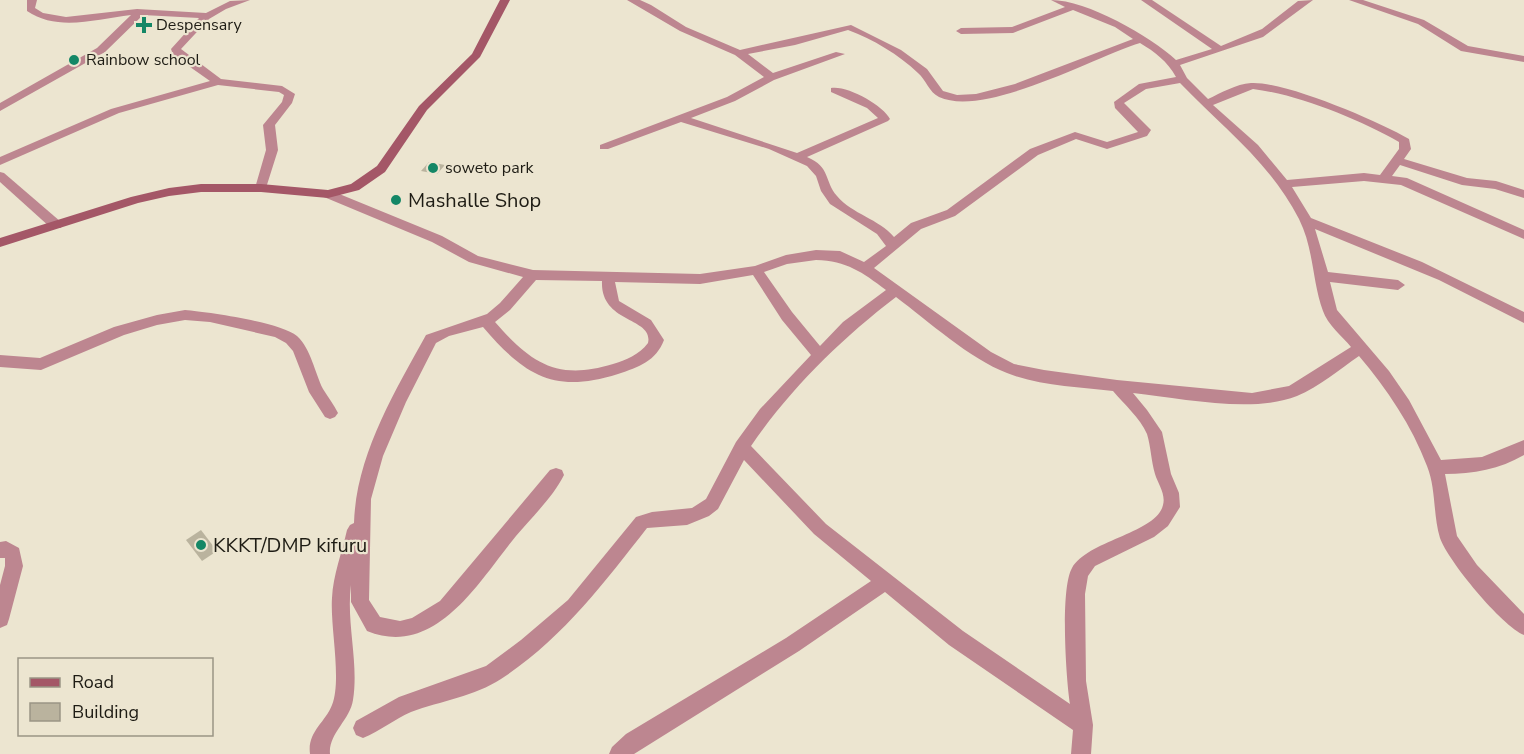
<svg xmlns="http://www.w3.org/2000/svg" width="1524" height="754" viewBox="0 0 1524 754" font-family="'Nunito Sans',sans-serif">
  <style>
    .building { fill: #bab39e }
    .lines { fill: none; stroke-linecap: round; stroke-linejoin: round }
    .street { fill: #bd8690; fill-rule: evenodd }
    .secondary { fill: #a45767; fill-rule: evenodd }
    .poi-dot { fill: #148766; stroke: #ece5d0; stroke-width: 2 }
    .labels { text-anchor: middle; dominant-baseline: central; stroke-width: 4.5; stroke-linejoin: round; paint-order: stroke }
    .far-poi-label { font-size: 16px; fill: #1e1c14; stroke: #ece5d0; text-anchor: start }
    .poi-label { font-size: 20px; fill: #1e1c14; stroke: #ece5d0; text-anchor: start }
  </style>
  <rect width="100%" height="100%" fill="#ece5d0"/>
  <g class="building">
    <polygon points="429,162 445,165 437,174 421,171"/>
    <polygon points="201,530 217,551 202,561 186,540"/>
  </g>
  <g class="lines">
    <g class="street">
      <path d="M27,0H37L35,8L43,13L66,17L137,9L206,13L230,1L250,0L226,9L209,19L181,49L221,79L282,86L295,94L292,103L275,125L278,150L265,191H257L255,188L266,150L263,125L282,102L284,95L279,92L218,85L119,113L0,165V157L111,109L210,81L173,55L171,49L199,18L143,15L105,52L0,111V103L97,48L131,15C96,19 58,32 27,11Z"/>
      <path d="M627,0H640L651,5L686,27L740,50L851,25L901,50L927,69L943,91L957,95L976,94L1015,84L1133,39L1115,27L1073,10L1013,33L961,34L956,31L961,28L1012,27L1065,7L1051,0C1087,0 1150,36 1176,60L1212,49L1141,0H1152L1221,46L1262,29L1298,1L1313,0L1263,37L1180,65L1187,78L1208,99C1221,93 1236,84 1251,83C1285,81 1378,121 1409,139L1411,149L1404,159L1467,178L1496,181L1524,190V198L1495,189L1462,185L1400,165L1392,176L1407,178L1524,230V239L1401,185L1364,181L1292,187L1311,218L1422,262L1524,312V323L1439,280L1315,229L1328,272L1398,280L1405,285L1398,290L1330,282L1337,310L1389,371L1409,400L1441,460L1482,457L1524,440V455C1500,469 1473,474 1445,474L1457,536L1477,565L1524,614V635C1502,626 1448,561 1440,538C1433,515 1436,488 1427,466C1412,426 1387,389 1359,356C1340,369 1319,387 1297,396C1252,414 1181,398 1133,393L1147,410L1162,432L1171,474L1179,493L1180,507L1168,526L1154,537L1095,566L1088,576L1085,594L1086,681L1093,725L1091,754H1071L1073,730L949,645L885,592L799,651L634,754H609L612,747L626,734L786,638L871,581L814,534L744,460L718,509L709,516L687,525L647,528C604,583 561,640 501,679C475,696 441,701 411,712C395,719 380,731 363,738L356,735L353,728L356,721L399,697L486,666L521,640L568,600L636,517L652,512L692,508L706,499L736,442L760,409L811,355L782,320L753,275L700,284L615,282L619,301L651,320L664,340C656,361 639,367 618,374C554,394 525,376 483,327L449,336L436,343L406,402L383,456L371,499L369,600L380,617L400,621L412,618L440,601L550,470L556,468L562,470L564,475C553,497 532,517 516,536C479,581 436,659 367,631L351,602V585C346,623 359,662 353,700C350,720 328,734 330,754H310C307,732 325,723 332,705C342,680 330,627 332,598C333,575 342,553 347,530L350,525L354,523C356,456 394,393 426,335L487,314L500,303L523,277L469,262L432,242L324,197L322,194L324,191H332L442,236L478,256L533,270L700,274L755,266L786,255L816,250L840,251L864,262L886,246L877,234L830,204L821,191L816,176L807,166L769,149L681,122L608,149H600V145L727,97L764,77L735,55L680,31ZM848,30C873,39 899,55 918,73C926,80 929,92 939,97C985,118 1092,58 1140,43C1155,52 1167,61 1176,77L1139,84L1114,102L1115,108L1138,132L1107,142L1075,132L1030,149L947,210L911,223L894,237C879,219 852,214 837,196C824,181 831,167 807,157L888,121L890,119C883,105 847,85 831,88V92L867,108L878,118L797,153L691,118L735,101L774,80L845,54L836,52L773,73L748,54L795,45ZM1180,83C1223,128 1269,161 1299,219C1314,249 1312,281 1323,311C1327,324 1343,337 1351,347L1289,386L1252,393L1117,380L1044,370L1014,364L991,352L874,268L921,229L955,216L1038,155L1076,139L1107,149L1147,136L1151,130L1124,103L1146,89ZM1253,89C1300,95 1358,119 1399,142V149L1380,175L1364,173L1287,180L1258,145L1213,105ZM816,260C847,261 862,272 886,290L843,322L820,346L792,312L764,272L787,264ZM536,280L602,281C600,324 654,317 648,343C639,355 626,360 613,364C557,381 531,363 495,322L510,310ZM896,297C928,321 970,359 1007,373C1039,386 1079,387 1113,391C1124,404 1140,418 1147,434C1151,447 1151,461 1155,474C1158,484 1166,494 1163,505C1157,533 1088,540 1072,568C1060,589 1066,678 1070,704L963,631L826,524L751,446C790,389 841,339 896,297Z"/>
      <polygon points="1349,0 1363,0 1424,20 1468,46 1524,56 1524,62 1461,51 1418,24"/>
      <polygon points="0,172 4,173 61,222 62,225 61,228 51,228 0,182"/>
      <path d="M185,310C208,312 280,322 297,336C311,349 315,373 323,389C328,397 334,405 338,413L335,417L330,419L325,417L309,392L293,351L286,343L275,337L210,322L185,320L157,325L124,335L41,370L0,367V355L40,358L114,327L157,315Z"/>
      <polygon points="6,541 19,548 23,566 9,619 7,625 0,628 0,585 5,566 5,558 0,558 0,542"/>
    </g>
    <polygon class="secondary" points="500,0 510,0 480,57 427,110 385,172 359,190 328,198 261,192 201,192 169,196 138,203 0,247 0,238 131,197 169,188 201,184 261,184 328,190 351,184 377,166 419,106 472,54"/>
  </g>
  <g class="poi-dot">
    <path d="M141 16h6v6h6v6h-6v6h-6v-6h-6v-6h6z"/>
    <circle cx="74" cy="60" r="6"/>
    <circle cx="433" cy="168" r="6"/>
    <circle cx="396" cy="200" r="6"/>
    <circle cx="201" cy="545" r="6"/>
  </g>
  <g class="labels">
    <g class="far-poi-label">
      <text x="156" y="25">Despensary</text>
      <text x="86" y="60">Rainbow school</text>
      <text x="445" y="168">soweto park</text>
    </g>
    <g class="poi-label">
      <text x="408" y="200">Mashalle Shop</text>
      <text x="213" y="545">KKKT/DMP kifuru</text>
    </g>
  </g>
  <rect x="18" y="658" width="195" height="78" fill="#ece5d0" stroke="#9a9585" stroke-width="1.5"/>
  <rect x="30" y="678" width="30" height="9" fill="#a45767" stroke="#9a9585" stroke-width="1.5"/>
  <text x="72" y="688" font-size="18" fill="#1e1c14">Road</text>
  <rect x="30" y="703" width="30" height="18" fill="#bab39e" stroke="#9a9585" stroke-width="1.5"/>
  <text x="72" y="718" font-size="18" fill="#1e1c14">Building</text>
</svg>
